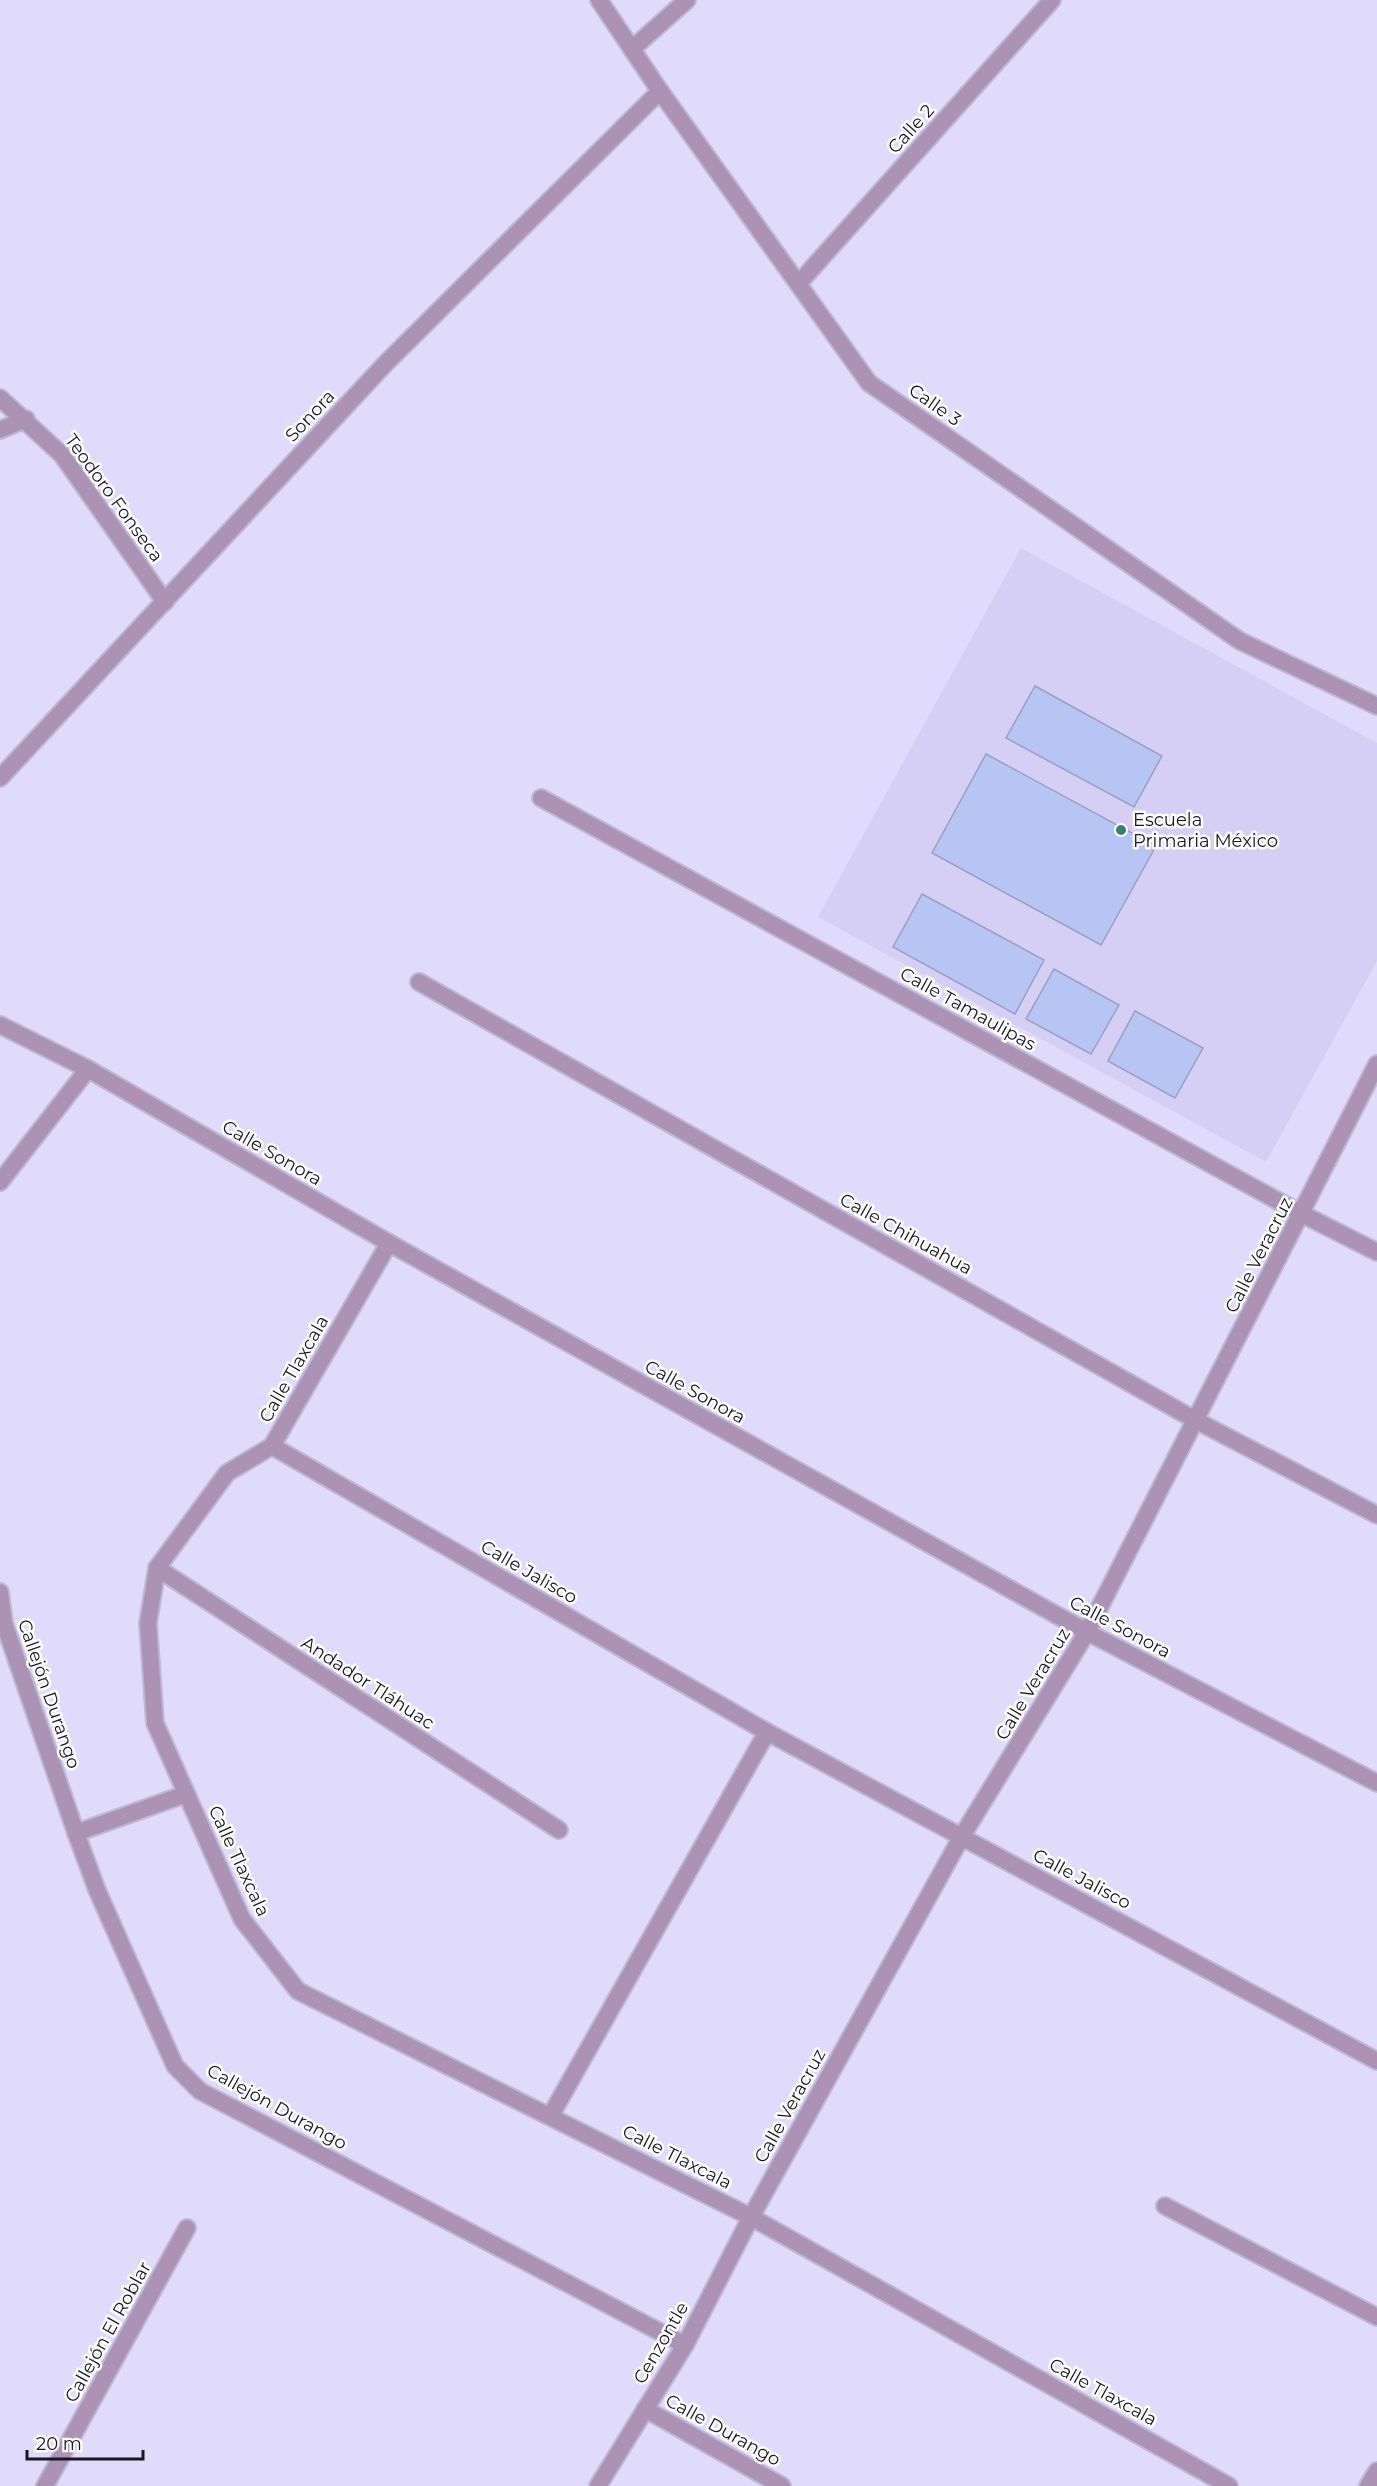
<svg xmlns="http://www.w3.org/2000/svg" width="1377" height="2486" viewBox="0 0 1377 2486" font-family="Montserrat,sans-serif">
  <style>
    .built { fill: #d6cff5 }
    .building { fill: #b6c5f4; stroke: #98a1bd; stroke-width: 1.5 }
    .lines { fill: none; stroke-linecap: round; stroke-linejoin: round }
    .pedestrian-casing { stroke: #bdb8d4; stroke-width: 20 }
    .minor-casing { stroke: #bdb8d4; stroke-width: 20 }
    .pedestrian { stroke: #ac93b6; stroke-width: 16 }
    .minor { stroke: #ac93b6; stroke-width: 16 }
    .poi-dot { fill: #3a7e73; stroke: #fff; stroke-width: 2 }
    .labels { text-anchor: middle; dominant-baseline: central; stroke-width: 5; stroke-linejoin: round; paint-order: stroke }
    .street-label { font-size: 18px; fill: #191721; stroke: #fff }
    .poi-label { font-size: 18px; fill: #191721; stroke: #fff; text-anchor: start }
  </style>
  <rect width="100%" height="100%" fill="#e1dbfb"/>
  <polygon class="built" points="1021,548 1377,743 1377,961 1266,1162 818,917"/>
  <g class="building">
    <polygon points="1035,686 1162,756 1134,807 1006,738"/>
    <polygon points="986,754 1156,846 1101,945 932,853"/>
    <polygon points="922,894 1044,960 1015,1014 893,947"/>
    <polygon points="1054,969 1119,1005 1091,1054 1026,1019"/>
    <polygon points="1135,1011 1203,1048 1175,1098 1108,1061"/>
  </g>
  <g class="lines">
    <defs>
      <g id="pedestrian">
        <polyline points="0,1592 4,1623 76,1833"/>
        <polyline points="551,2115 767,1732"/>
      </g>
      <g id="minor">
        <polyline points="599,0 660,91 869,383 1240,641 1377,706"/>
        <polyline points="632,49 687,0"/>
        <polyline points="799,283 1052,0"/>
        <polyline points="0,398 62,455 165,602"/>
        <polyline points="0,430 26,419"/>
        <polyline points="0,778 385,364 660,91"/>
        <polyline points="541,798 1302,1214 1377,1252"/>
        <polyline points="419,982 1197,1421 1377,1515"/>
        <polyline points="0,1025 88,1069 389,1243 1087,1632 1377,1783"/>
        <polyline points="0,1182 88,1069"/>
        <polyline points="389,1243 272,1446 227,1473 157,1568 148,1623 155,1723 242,1919 298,1991 751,2217 1229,2486"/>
        <polyline points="272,1446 767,1732 1377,2061"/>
        <polyline points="157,1568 559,1830"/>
        <polyline points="186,1794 76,1833 97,1890 175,2066 200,2091 685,2345"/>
        <polyline points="1165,2206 1377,2317"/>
        <polyline points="645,2409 782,2486"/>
        <polyline points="45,2486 187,2228"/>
        <polyline points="598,2486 685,2345 751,2217 962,1836 1087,1632 1377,1064"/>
        <polyline points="1368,2486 1377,2471"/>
      </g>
    </defs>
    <use href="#pedestrian" class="pedestrian-casing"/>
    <use href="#minor" class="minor-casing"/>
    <use href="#pedestrian" class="pedestrian"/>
    <use href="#minor" class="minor"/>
  </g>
  <circle class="poi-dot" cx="1121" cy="830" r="6"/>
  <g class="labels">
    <g class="street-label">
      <text transform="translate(911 129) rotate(-48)">Calle 2</text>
      <text transform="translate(935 405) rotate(35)">Calle 3</text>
      <text transform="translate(310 416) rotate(-47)">Sonora</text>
      <text transform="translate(114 498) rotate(54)">Teodoro Fonseca</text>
      <text transform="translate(968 1009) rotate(29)">Calle Tamaulipas</text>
      <text transform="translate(272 1153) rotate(30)">Calle Sonora</text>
      <text transform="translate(906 1234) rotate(29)">Calle Chihuahua</text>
      <text transform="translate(1259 1255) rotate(-63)">Calle Veracruz</text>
      <text transform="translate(294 1369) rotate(-60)">Calle Tlaxcala</text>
      <text transform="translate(695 1392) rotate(29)">Calle Sonora</text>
      <text transform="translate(529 1572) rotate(30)">Calle Jalisco</text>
      <text transform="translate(1120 1627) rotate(28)">Calle Sonora</text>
      <text transform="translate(368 1683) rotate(33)">Andador Tláhuac</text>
      <text transform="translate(1033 1684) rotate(-59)">Calle Veracruz</text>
      <text transform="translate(49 1694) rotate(71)">Callejón Durango</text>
      <text transform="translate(239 1861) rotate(65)">Calle Tlaxcala</text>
      <text transform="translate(1082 1879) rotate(28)">Calle Jalisco</text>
      <text transform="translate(790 2106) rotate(-61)">Calle Veracruz</text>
      <text transform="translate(277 2107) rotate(29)">Callejón Durango</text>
      <text transform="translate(677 2157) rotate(27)">Calle Tlaxcala</text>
      <text transform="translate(108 2332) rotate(-61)">Callejón El Roblar</text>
      <text transform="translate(661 2343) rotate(-60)">Cenzontle</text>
      <text transform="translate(1103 2392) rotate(29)">Calle Tlaxcala</text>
      <text transform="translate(723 2430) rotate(29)">Calle Durango</text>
    </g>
    <g class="poi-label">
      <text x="1133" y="820">Escuela<tspan x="1133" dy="21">Primaria México</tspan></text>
    </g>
  </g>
  <path d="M27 2450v9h116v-9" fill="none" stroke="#191721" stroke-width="3"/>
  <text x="36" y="2450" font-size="18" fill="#191721" stroke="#ffffff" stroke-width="4.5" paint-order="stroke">20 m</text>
</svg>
